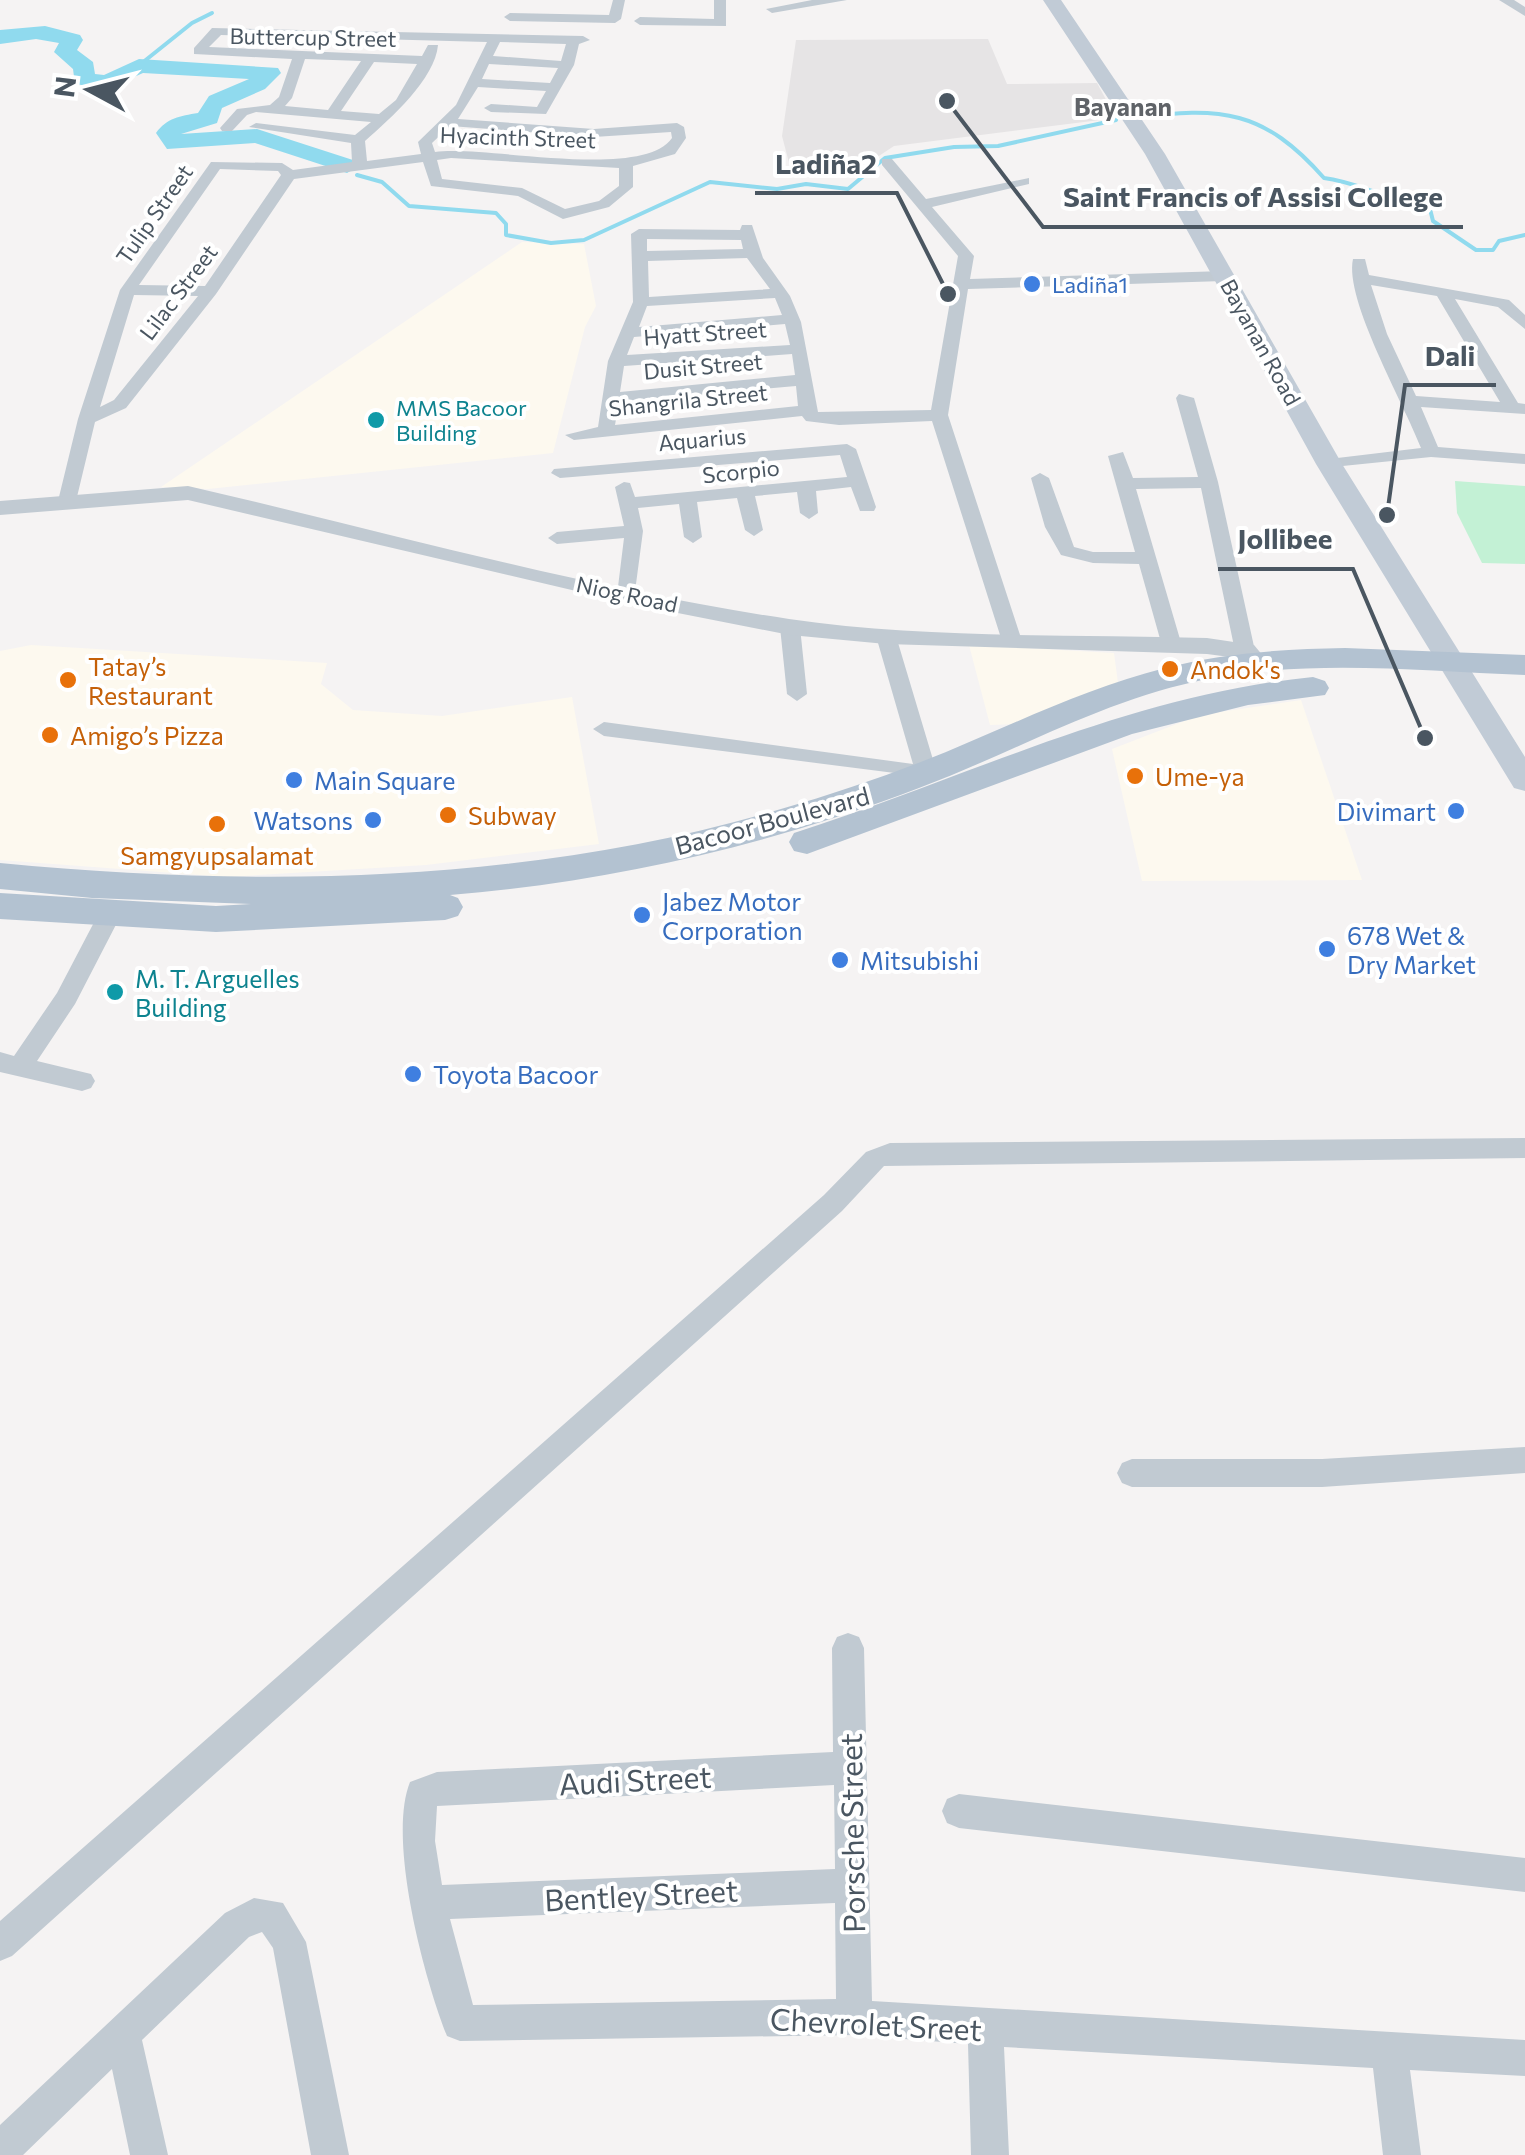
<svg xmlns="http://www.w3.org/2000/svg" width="1525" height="2155" viewBox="0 0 1525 2155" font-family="Commissioner,sans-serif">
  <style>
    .commercial { fill: #fdf9ef }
    .education { fill: #e6e4e5 }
    .green { fill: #c3f1d5 }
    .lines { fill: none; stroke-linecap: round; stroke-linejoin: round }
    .stream { stroke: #90daee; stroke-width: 4 }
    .river { fill: #90daee; fill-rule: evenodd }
    .minor { fill: #c1cad2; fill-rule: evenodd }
    .tertiary { fill: #c1cad2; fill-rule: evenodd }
    .secondary { fill: #c1cbd6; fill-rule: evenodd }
    .primary { fill: #b3c2d1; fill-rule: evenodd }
    .shop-dot { fill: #3f7fe0; stroke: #fff; stroke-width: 4 }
    .culture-dot { fill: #0f9aa8; stroke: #fff; stroke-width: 4 }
    .food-dot { fill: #e8710a; stroke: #fff; stroke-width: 4 }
    .labels { text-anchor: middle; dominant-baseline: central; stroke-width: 8; stroke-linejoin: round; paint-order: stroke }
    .far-street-label { font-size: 22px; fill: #4a5661; stroke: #fff }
    .far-shop-label { font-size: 22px; fill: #366cbe; stroke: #fff; text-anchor: start }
    .far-culture-label { font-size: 22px; fill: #0d838f; stroke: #fff; text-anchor: start }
    .far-quarter-label { font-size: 25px; font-weight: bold; fill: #5f6368; stroke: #fff }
    .food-label { font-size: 25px; fill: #c56008; stroke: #fff; text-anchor: start }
    .shop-label { font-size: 25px; fill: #366cbe; stroke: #fff; text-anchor: start }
    .street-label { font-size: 25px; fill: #4a5661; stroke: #fff }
    .culture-label { font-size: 25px; fill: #0d838f; stroke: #fff; text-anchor: start }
    .near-street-label { font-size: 30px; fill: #4a5661; stroke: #fff }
    .leader { fill: none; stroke: #4a5661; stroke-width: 4 }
    .callout-dot { fill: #4a5661; stroke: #fff; stroke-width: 4 }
    .callout-label { font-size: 28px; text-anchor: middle; font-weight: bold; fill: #4a5661; stroke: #fff; stroke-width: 8; stroke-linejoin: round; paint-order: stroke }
  </style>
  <rect width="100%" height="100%" fill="#f5f3f3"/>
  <g class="commercial">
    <polygon points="522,242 584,244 596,306 585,327 553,453 208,489 161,487"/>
    <polygon points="31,645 327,663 321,684 353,710 442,716 572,697 599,844 426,865 227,877 0,860 0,651"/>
    <polygon points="969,645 1114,653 1118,683 1018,724 990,725"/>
    <polygon points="1301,700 1362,880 1142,881 1112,749 1200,715"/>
  </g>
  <polygon class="education" points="988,39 1007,84 1097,83 1116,118 894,146 850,175 792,174 782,136 796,40"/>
  <polygon class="green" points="1455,481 1525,486 1525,564 1482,563 1457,513"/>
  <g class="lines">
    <g class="stream">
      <polyline points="137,67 192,23 212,13"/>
      <path d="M1134,118C1221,106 1264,110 1324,178C1345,181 1354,185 1372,191C1393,198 1409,193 1429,205L1433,221L1476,250H1493L1499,241L1525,235"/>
      <polyline points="357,175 382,182 409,206 496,213 506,224 506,235 551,243 584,240 710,182 777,189 806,184 848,189 885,158 954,147 998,146 1116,120"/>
    </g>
    <path class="river" d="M45,26L80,35L83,40L77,50L93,62L95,74L104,75L139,59L278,68L281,73L265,89L222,108L217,123L181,134L257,129L356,161L359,166L347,173L255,143L167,149L156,133C167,118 180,116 198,113L209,96L249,79L143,73L107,89L75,84L73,69L54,52L59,43L36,39L0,44V30Z"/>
    <g class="minor">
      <polygon points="613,0 625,0 621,19 615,23 510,21 504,17 510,13 609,15"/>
      <polygon points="714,0 726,0 726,26 640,25 634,21 640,17 714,19"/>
      <polygon points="812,0 847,0 772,13 766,9"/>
      <polygon points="1499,0 1514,0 1525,7 1525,16"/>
      <path d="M212,28L583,36L590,40L579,44L574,65L546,114L491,112L484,108L491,104L537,107L546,91L478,87L458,119L594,129L677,123L684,127L686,138L675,154L633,166V187L609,207L563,219L518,196L431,186L423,162L294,179L216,294L126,408L95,422L76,501L74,505H60L58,501L78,419L120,290L211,162L282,163L293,170L352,162L351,143L249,127L256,123L355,135L371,122L256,112L247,115L232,131H222L220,128L237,109L270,105L279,97L292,59L194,54V48ZM221,35L487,42L456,105L418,142L421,154L367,161L365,141C391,118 435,79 438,45H428L422,56L209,47ZM500,42L566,44L561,61L493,56ZM305,59L361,61L328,110L285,106L292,98ZM374,62L417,64L396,100L379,114L341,111ZM489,64L558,68L550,83L482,79ZM450,126L594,137L671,132L672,138C642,181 487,145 435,152L432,143ZM451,158L619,168V186L599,201L565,209L522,188L442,179L437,160ZM220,169L278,171L281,175L205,286L139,285ZM134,295L198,296L114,400L100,407Z"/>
      <path d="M882,159H892L926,199L1029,178V184L932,207L974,256L970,279L1224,271L1232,276L1224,281L968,289L948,415L1021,638L1018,642L1011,644L1001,638L932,421L839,425L806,421L802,416L574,440L565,435L598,427L608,361L633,302L631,234L639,229L740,230L742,225H752L763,258L790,296L801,322L818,412L931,410L958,256L882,165ZM647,239L741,240L743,249L647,251ZM747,258L770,289L649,297L648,261ZM775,298L782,315L639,327L647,306ZM785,324L790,345L627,355L634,337ZM792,354L795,375L620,392L624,366ZM796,386L798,406L615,425L619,402Z"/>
      <path d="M1353,259H1365L1369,275L1509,300L1525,315V329L1498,307L1455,299L1518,403L1525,404V414L1421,407L1438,447L1525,454V464L1431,457L1323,468L1320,464L1329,459L1421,448C1404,403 1344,300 1353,259ZM1371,285L1437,296L1500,402L1416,396L1387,334Z"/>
      <polygon points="1179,394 1194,398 1218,482 1255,651 1252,655 1238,655 1235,651 1201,488 1136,489 1182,646 1172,652 1162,646 1139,564 1093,563 1061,555 1045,527 1031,478 1040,473 1049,478 1074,547 1093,552 1135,552 1108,456 1123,452 1133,478 1198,477 1176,398"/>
      <polygon points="847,444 856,449 876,507 874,511 860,511 851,487 816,491 818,513 809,519 800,513 797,492 755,496 763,530 754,536 745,530 737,498 697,502 702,537 693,543 684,537 679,504 638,508 643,531 634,599 627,601 617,595 624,538 557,544 548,538 557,532 624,526 615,487 624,482 630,483 635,497 847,477 840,455 560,478 551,473 554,469"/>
      <polygon points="790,621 800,627 807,694 797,701 787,694 780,627"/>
      <polygon points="886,630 896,636 937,773 934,778 604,736 593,729 604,722 913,764 876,636"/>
      <polygon points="109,907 121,915 75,1004 37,1061 91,1074 95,1081 91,1088 82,1091 0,1072 0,1052 14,1056 57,993 101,909"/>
      <polygon points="1525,1138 1525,1158 884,1166 842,1211 12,1956 0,1961 0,1921 824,1195 866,1152 890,1143"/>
      <polygon points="1525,1447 1525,1473 1322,1487 1132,1487 1122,1483 1117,1473 1122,1463 1132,1459 1322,1459"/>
      <path d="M848,1633L859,1637L864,1648L872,2001L1525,2040V2076L1410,2070L1421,2155H1383L1373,2068L1004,2047L1009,2155H971L968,2044L854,2035L460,2041L447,2036C424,1978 387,1839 410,1782L437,1772L833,1752L832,1648L837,1637ZM834,1785L835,1869L442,1885L435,1841L437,1806ZM835,1903L836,1999L473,2005L450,1919Z"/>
      <polygon points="959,1794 1525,1858 1525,1892 959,1828 947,1823 942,1811 947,1799"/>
      <polygon points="254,1898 283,1903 306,1942 349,2155 311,2155 273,1948 262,1932 249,1937 142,2040 168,2155 130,2155 112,2069 23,2155 0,2155 0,2125 225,1913"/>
    </g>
    <path class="tertiary" d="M188,486C387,532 587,589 789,619C926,639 1069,634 1207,638L1254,645L1269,663L1256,671L1237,658L1207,654L886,644L790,635L627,603L188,500L0,515V501Z"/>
    <polygon class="secondary" points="1043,0 1061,0 1165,154 1342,464 1525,757 1525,791 1514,788 1316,464 1145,154"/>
    <g class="primary">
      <path d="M1345,648L1525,655V675C1420,671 1312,659 1208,679C1107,698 1015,752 919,788C770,845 609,882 450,895L458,898L463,907L458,916L445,920L216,932L0,919V893L216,906L251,904L92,898L0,889V863C261,888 528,884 781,809C837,793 892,774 946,752C1018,722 1089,687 1165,668C1224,653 1284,649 1345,648Z"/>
      <path d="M1313,677L1325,681L1329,688L1325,695L1248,705L1132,734L807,854L794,851L789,842L794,833C968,777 1130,695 1313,677Z"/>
    </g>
  </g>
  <g class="shop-dot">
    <circle cx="1032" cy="284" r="10"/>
    <circle cx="294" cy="780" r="10"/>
    <circle cx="1456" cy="811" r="10"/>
    <circle cx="373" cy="820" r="10"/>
    <circle cx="642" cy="915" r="10"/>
    <circle cx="1327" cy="949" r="10"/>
    <circle cx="840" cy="960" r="10"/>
    <circle cx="413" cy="1074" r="10"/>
  </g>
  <g class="culture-dot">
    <circle cx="376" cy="420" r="10"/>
    <circle cx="115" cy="992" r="10"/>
  </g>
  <g class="food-dot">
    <circle cx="1170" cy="669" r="10"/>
    <circle cx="68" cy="680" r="10"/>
    <circle cx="50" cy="735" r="10"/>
    <circle cx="1135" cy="776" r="10"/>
    <circle cx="448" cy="815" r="10"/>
    <circle cx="217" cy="824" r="10"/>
  </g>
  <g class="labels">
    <g class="far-street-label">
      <text transform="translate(313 37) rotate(1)">Buttercup Street</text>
      <text transform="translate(518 137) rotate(2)">Hyacinth Street</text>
      <text transform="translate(154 214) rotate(-55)">Tulip Street</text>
      <text transform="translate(178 292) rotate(-53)">Lilac Street</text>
      <text transform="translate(705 333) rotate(-4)">Hyatt Street</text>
      <text transform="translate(1261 342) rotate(61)">Bayanan Road</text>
      <text transform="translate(703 366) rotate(-5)">Dusit Street</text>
      <text transform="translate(688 400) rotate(-6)">Shangrila Street</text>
      <text transform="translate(702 439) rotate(-5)">Aquarius</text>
      <text transform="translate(741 471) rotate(-6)">Scorpio</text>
      <text transform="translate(627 594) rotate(12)">Niog Road</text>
    </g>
    <g class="far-shop-label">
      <text x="1052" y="284">Ladiña1</text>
    </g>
    <g class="far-culture-label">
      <text x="396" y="407">MMS Bacoor<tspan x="396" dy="25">Building</tspan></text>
    </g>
    <g class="far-quarter-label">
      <text x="1123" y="106">Bayanan</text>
    </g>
    <g class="food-label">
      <text x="88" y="666">Tatay’s<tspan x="88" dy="29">Restaurant</tspan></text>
      <text x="1190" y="669">Andok's</text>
      <text x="70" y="735">Amigo’s Pizza</text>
      <text x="1155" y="776">Ume-ya</text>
      <text x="468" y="815">Subway</text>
      <text x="217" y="855" text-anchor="middle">Samgyupsalamat</text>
    </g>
    <g class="shop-label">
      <text x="314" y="780">Main Square</text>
      <text x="1436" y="811" text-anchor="end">Divimart</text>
      <text x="353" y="820" text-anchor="end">Watsons</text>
      <text x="662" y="901">Jabez Motor<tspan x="662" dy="29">Corporation</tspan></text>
      <text x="1347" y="935">678 Wet &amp;<tspan x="1347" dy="29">Dry Market</tspan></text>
      <text x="860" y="960">Mitsubishi</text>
      <text x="433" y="1074">Toyota Bacoor</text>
    </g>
    <g class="street-label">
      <text transform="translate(772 820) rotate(-15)">Bacoor Boulevard</text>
    </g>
    <g class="culture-label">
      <text x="135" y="978">M. T. Arguelles<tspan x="135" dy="29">Building</tspan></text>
    </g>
    <g class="near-street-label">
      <text transform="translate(635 1779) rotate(-3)">Audi Street</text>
      <text transform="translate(851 1833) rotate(-91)">Porsche Street</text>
      <text transform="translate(641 1894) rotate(-3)">Bentley Street</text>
      <text transform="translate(876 2023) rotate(3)">Chevrolet Sreet</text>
    </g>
  </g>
  <path class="leader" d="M948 294L897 193H755M947 101L1043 227H1463M1387 515L1405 385H1496M1425 738L1353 569H1218"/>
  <g class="callout-dot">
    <circle cx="948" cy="294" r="10"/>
    <circle cx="947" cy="101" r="10"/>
    <circle cx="1387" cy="515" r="10"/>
    <circle cx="1425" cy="738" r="10"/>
  </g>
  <g class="callout-label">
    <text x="826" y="174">Ladiña2</text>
    <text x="1253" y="207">Saint Francis of Assisi College</text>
    <text x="1450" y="366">Dali</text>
    <text x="1285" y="549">Jollibee</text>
  </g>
  <g transform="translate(90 90) rotate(277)" stroke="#ffffff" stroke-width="8" paint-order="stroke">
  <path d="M0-8L18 38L0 25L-18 38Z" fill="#4a5661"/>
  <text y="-15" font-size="28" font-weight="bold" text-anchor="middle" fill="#4a5661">N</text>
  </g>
</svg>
